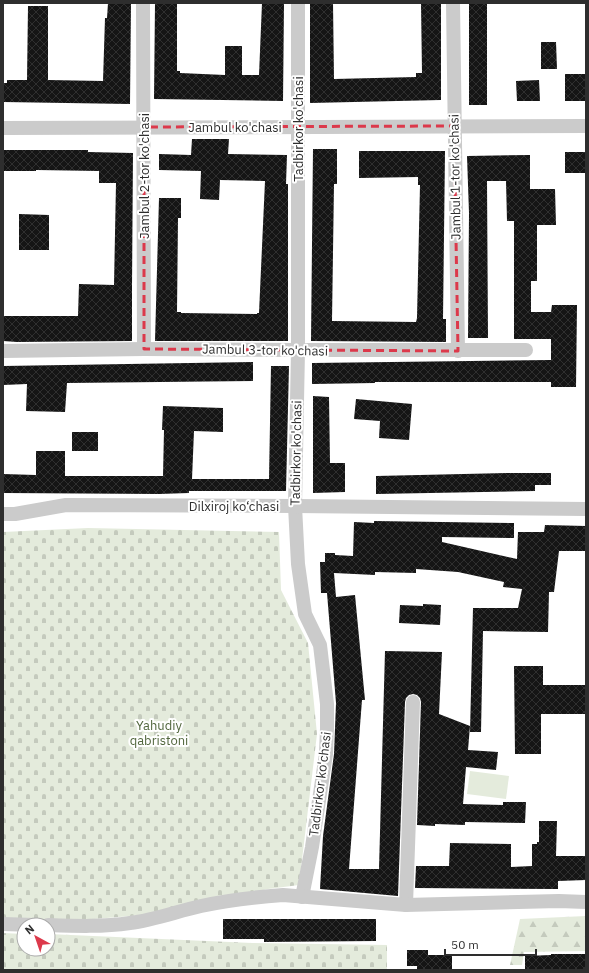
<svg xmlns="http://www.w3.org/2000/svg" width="589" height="973" viewBox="0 0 589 973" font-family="'IBM Plex Sans',sans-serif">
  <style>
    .forest { fill: url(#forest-firs) }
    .cemetery { fill: url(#cemetery-stones) }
    .garden { fill: #e4ebdc }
    .building { fill: url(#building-cross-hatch) }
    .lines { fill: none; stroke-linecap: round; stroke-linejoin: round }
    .minor { stroke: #cbcbcb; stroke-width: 14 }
    .marked { fill: none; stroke: #dc394b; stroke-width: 3; stroke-dasharray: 8 5; stroke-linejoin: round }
    .labels { text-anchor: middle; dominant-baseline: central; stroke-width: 4; stroke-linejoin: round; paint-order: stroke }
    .street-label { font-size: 13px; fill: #2e2e2e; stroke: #fff }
    .park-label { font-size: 13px; fill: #52673e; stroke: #fff }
  </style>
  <defs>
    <pattern id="forest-firs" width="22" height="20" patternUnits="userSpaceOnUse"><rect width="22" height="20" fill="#e4ebdc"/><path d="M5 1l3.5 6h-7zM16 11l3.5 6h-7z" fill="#c4cabd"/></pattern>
    <pattern id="cemetery-stones" width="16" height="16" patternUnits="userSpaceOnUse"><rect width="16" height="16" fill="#e4ebdc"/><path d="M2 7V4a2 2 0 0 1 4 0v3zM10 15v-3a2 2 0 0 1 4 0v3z" fill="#c4cabd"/></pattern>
    <pattern id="building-cross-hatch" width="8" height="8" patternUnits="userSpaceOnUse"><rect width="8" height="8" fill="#151515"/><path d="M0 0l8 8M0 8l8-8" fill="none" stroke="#2f2f2f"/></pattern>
  </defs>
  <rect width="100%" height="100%" fill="#fff"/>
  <polygon class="forest" points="586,916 586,951 524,952 522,965 510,965 520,919"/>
  <g class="cemetery">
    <polygon points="88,528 279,532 281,590 308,643 317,734 299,885 268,889 143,915 82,920 3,919 3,532"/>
    <polygon points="3,933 24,934 24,949 48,949 48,934 252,943 387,945 387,970 3,970"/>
  </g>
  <polygon class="garden" points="470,771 509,776 506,799 467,794"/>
  <g class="building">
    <polygon points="108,3 131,3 130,104 3,102 3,83 7,83 7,80 27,80 28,6 48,6 48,80 103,81 105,18 107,18"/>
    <polygon points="155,3 177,3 177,71 180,71 180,73 225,75 225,46 242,46 242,75 259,75 262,3 284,3 283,101 154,99"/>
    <polygon points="310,3 333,3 334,79 416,77 416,73 422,73 421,3 441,3 441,100 310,103"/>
    <rect x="469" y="3" width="18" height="102"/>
    <polygon points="541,42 556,42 557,69 541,69"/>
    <rect x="565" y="74" width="21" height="27"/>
    <polygon points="539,80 540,101 517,101 516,81"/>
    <polygon points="192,139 229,139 228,154 287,155 286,184 288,184 288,341 155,341 159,198 181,198 181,218 178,218 177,312 181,312 181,313 257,314 257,313 259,313 265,181 220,180 219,200 200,199 201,171 159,170 159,154 191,155"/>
    <polygon points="313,149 337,149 337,184 334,184 332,321 416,322 417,318 420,185 418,185 418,177 359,178 359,151 445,151 443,319 446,319 446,342 311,341"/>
    <polygon points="3,150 88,150 88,152 133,153 132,287 132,341 17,342 3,341 3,316 78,316 79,284 114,285 116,183 99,183 99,171 36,170 36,171 3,171"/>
    <rect x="565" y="152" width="21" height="21"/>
    <polygon points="530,155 530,189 555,189 556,225 537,225 537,281 531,281 531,312 551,312 552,305 577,305 576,387 551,387 551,382 375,382 375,383 312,384 312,363 551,360 551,339 514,339 514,221 507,221 506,181 487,181 488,338 468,338 469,213 467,156"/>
    <polygon points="19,214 49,215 49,250 19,250"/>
    <polygon points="253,362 253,381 67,383 65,412 26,411 27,384 3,385 3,366"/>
    <polygon points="271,366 289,366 286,491 189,491 189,493 159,494 3,493 3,474 36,475 36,451 65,451 65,476 163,476 164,430 162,430 163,406 223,408 223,432 194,431 192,479 269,479"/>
    <polygon points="313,396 329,397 330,463 345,463 345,492 313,493"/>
    <polygon points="356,399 412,404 409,440 379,438 380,421 354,419"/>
    <rect x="72" y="432" width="26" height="19"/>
    <polygon points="507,473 551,473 551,485 535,485 535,491 376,494 376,476"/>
    <polygon points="374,521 514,523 514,538 442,537 442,542 517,559 518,532 544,532 545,525 586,526 586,551 559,551 554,592 549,592 548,632 483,631 481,732 470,732 473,608 518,608 522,589 503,587 504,582 458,572 416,569 416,573 375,572 375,575 334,573 336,597 355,595 365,700 362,700 349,869 379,869 385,651 442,652 439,714 470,726 468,750 498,752 496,770 466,767 463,804 503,805 503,802 526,802 525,823 465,822 465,825 435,824 435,826 417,825 421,702 420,698 417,695 413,694 409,695 406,698 405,702 398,896 320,889 323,836 334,754 336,703 327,593 321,593 320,562 325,562 325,553 335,553 335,555 353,556 354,522 374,523"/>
    <polygon points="423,604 441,605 440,625 399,623 400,605 423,606"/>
    <polygon points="514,666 543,666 543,685 585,685 585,714 541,714 541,754 515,754"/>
    <polygon points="539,821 557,821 556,856 586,856 586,880 558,881 558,889 415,888 416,866 449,866 450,843 511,844 511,867 532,866 532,844 537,844 537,842 539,842"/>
    <polygon points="223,919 376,919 376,941 264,942 264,939 223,939"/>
    <polygon points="407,950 428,950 428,955 452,955 452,970 417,970 417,966 407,966"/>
    <polygon points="551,954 586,954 586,970 525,970 525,956 551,955"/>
  </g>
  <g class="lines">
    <g class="minor">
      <polyline points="143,3 144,349"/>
      <polyline points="298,3 298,350 295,506 298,564 305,614 320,645 327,704 327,728 326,754 312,847 302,897"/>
      <polyline points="453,3 458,351"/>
      <polyline points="3,128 586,126"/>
      <polyline points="3,351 144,349 298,350 526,350"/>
      <polyline points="3,514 15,514 66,505 295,506 586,509"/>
      <polyline points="406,905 413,702"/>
      <polyline points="3,924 34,925"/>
      <path d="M48,925C76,926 103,927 130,923C154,920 178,911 201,906C228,900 256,897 283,895L406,905L559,901L586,902"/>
    </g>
  </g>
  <path class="marked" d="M454,126L458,351L144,349V127Z"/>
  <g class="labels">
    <g class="street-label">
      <text x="235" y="127">Jambul ko'chasi</text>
      <text transform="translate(298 129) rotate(-90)">Tadbirkor ko'chasi</text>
      <text transform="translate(144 176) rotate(-90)">Jambul 2-tor ko'chasi</text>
      <text transform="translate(455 177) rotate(-91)">Jambul 1-tor ko'chasi</text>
      <text transform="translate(265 350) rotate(1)">Jambul 3-tor ko'chasi</text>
      <text transform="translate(296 453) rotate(-89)">Tadbirkor ko'chasi</text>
      <text x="234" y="506">Dilxiroj ko‘chasi</text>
      <text transform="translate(320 784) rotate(-83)">Tadbirkor ko'chasi</text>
    </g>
    <g class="park-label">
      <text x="159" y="725">Yahudiy<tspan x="159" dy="15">qabristoni</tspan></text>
    </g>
  </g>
  <rect width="589" height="973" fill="none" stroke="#2e2e2e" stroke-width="8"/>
  <g transform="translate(36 937) rotate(320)"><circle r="19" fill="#ffffff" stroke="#ababab"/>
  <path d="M0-3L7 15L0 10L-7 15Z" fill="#dc394b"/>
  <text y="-6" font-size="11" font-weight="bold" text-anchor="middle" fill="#2e2e2e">N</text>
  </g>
  <path d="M445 949v6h91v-6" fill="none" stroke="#2e2e2e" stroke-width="2"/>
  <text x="451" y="949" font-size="12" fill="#2e2e2e" stroke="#ffffff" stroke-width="3" paint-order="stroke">50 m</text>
</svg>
